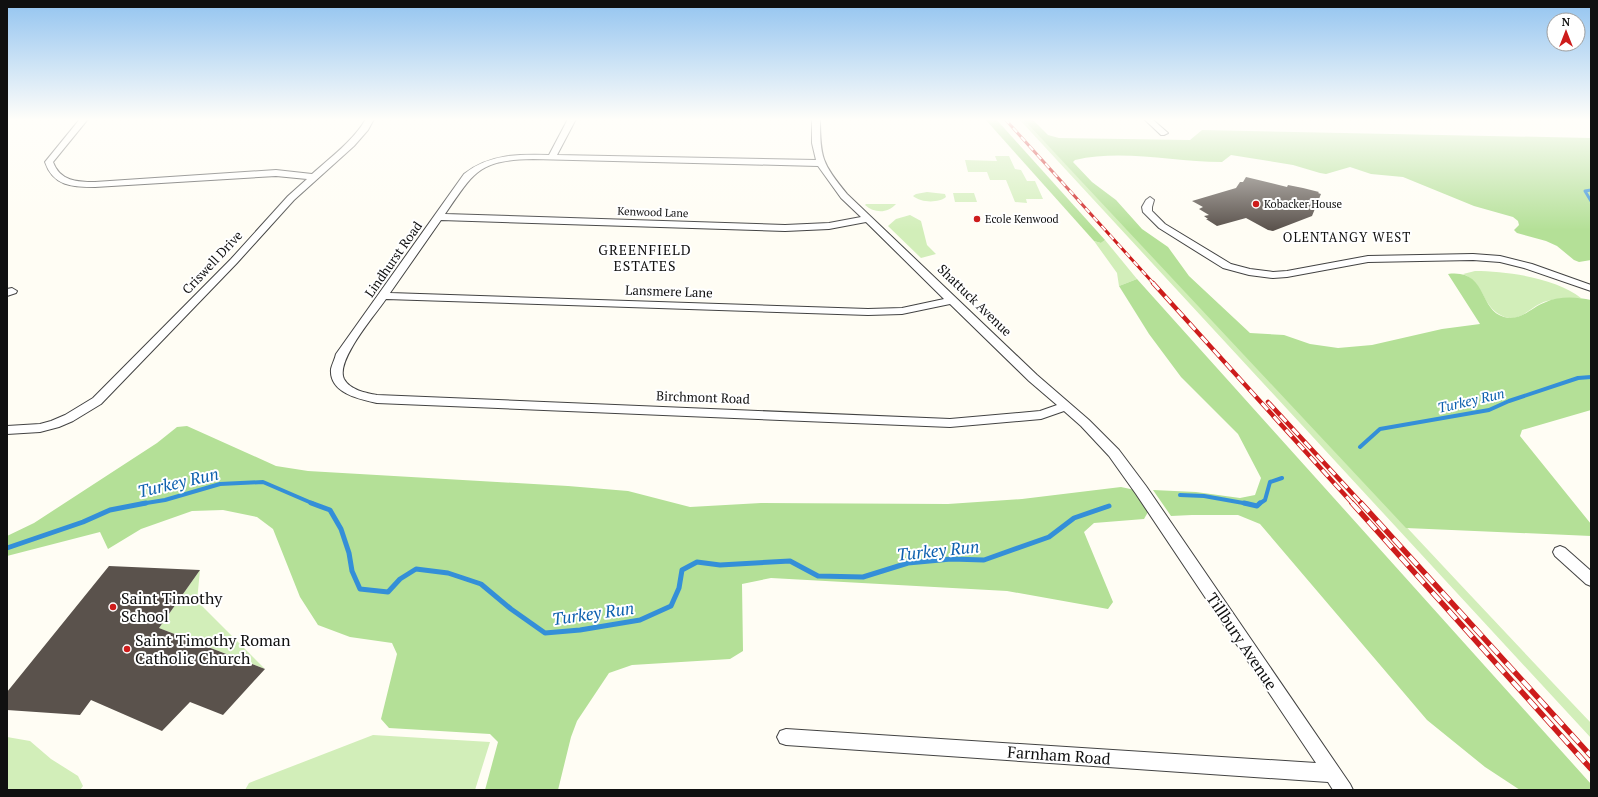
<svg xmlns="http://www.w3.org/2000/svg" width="1598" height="797" viewBox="0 0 1598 797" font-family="'PT Serif',serif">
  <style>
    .green { fill: #d2eeb9 }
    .forest { fill: #b4e097 }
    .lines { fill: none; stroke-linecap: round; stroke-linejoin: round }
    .stream-far2 { stroke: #348fd8; stroke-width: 3 }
    .stream-far1 { stroke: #348fd8; stroke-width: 4 }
    .stream { stroke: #348fd8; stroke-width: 5 }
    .building { fill: #5a524c }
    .street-casing { stroke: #434343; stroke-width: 2 }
    .street { fill: #fff; fill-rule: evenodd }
    .rail-far2-casing { stroke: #cd1c1b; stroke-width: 3 }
    .rail-far1-casing { stroke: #cd1c1b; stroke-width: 4.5 }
    .rail-casing { stroke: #cd1c1b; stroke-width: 5.5 }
    .rail-far2 { stroke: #fff; stroke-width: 2; stroke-dasharray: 6; stroke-linecap: butt }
    .rail-far1 { stroke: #fff; stroke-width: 3; stroke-dasharray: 9; stroke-linecap: butt }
    .rail { stroke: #fff; stroke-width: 4; stroke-dasharray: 12; stroke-linecap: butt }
    .poi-dot { fill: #cd1c1b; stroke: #fff; stroke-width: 1.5 }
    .labels { text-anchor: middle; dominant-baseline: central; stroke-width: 4; stroke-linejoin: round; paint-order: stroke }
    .far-poi-label { font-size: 11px; fill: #101010; stroke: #fff; text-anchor: start }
    .far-street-label { font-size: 11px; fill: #101010; stroke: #fff }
    .far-quarter-label { font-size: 13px; letter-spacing: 1px; fill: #101010; stroke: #fff }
    .street-label { font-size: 13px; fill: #101010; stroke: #fff }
    .neighbourhood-label { font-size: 14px; letter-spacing: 1px; fill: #101010; stroke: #fff }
    .water-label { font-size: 14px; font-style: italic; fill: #0d60ae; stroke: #fff }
    .near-poi-label { font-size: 16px; fill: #101010; stroke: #fff; text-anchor: start }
    .near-street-label { font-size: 16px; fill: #101010; stroke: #fff }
    .near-water-label { font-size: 17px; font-style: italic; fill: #0d60ae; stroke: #fff }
  </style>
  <rect width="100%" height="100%" fill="#fffdf4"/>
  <g class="green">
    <path d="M1019,119H1023C1214,319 1401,523 1591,723V738Z"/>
    <polygon points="995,156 1009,156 1015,169 1021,170 1027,181 1035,181 1043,199 1026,199 1027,203 1015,202 1006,180 990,180 987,172 968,172 965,160 997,161"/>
    <path d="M927,192L945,194L946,197C939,203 921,203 913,196L916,194Z"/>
    <polygon points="953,193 974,193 977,202 955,202"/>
    <path d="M866,204H896C887,214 874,213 865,205Z"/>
    <polygon points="910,215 921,221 927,245 936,254 921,258 888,226 896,219"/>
    <polygon points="1105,240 1137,279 1119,286 1117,273 1094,241 1101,243"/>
    <path d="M1475,271C1507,271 1556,278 1581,298C1570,298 1558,298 1547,301C1528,306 1519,328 1497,313C1482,302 1483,283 1463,274Z"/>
    <polygon points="200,570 197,601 265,669 159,628"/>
    <polygon points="373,735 490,742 475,790 245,790 249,783"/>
    <polygon points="7,737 30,741 51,759 78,776 83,786 80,790 7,790"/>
  </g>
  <g class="forest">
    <polygon points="985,119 996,119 1105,240 1101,243 1094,241"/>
    <path d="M1023,119H1032L1048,135L1059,138L1190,140L1202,130L1591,138V260L1579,262L1574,260L1557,246L1546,241L1517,233L1514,230L1519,225L1518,221L1513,217L1474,206L1403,177L1371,174L1350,167L1326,174L1320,173L1293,165L1231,155L1222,162C1173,162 1123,149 1075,160L1073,162L1092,182L1116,200L1142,229L1168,247L1189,276L1250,333L1284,335L1310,344L1338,348L1372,345L1442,329L1480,324L1448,274C1488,269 1478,310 1504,317C1521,322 1531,307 1546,302C1559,296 1577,297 1591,300V410L1522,430L1520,436L1591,524V536L1406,528Z"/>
    <polygon points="1137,279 1591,784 1591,790 1520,790 1485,767 1427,720 1260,524 1238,515 1192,515 1171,516 1153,490 1196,492 1240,498 1255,495 1261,478 1238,434 1181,377 1149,334 1119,286"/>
    <polygon points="187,426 276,466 308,471 568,486 628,491 690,507 761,503 948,504 1022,499 1121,487 1135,490 1148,512 1144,519 1094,523 1084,532 1113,602 1108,609 1007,591 771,578 742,584 743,651 730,659 632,665 609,673 577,721 571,737 558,790 485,790 498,742 490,734 389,728 381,719 397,654 392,643 350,637 318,625 300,597 273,529 257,517 223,510 192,511 141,529 108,549 100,532 7,556 7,536 34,523 157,443 177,427"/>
  </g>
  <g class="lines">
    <polyline class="stream-far2" points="1591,190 1585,191 1591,201"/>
    <g class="stream-far1">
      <polyline points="1360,447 1380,429 1489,410 1509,401 1578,378 1591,377"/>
      <polyline points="1180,495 1204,496 1249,504"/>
      <polyline points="140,504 165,500 220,484 263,482 314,504"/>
      <polyline points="1259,504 1265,500 1270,482 1282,478"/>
    </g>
    <g class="stream">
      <polyline points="311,503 330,510 341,529 349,553 352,571 360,589 388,592 400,579 416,569 448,573 481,584 511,609 545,633 580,630 640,620 671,606 679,588 682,570 697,562 720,565 790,561 818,576 863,577 908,563 951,559 984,560 1049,537 1074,518 1109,506"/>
      <polyline points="1244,503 1257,506 1260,503"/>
      <polyline points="7,548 83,522 110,510 146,503"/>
    </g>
  </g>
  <g class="building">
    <polygon points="1246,177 1287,187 1288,185 1303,188 1319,192 1318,193 1321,194 1312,216 1273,231 1268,230 1246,218 1217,226 1206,219 1208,219 1204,216 1209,215 1199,209 1203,207 1192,201 1236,188 1240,182 1243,182"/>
    <polygon points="109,566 200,570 159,628 265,669 223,715 190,702 162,731 91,700 80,715 7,710 7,692"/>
  </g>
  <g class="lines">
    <defs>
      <g id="street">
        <path d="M80,119H88L53,162C60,181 77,182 95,182L276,170L312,174C331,157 353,141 366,119H374L368,130L354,146L294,200L237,263L101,404L73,421L59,427L40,432L7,434V426L40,424L51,421L65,415L93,398L231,259L288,196L307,179L276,176L95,187C72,187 53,186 45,162Z"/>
        <path d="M568,119H576L557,155L816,160L812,143V119H820C820,158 822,163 847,194L1037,375L1089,420L1119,450L1146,486L1350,784L1353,790H1333L1328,782L786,745L780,743L777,737L780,731L786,729L1316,763L1136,494L1109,456L1081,426L1064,411L1041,419L950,427L377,403C359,399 329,393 331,369C332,364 335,359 336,354L464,174C489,154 519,154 549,155ZM533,159L818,166L841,198L861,217L829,223L785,225L445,214C474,172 478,160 533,159ZM441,220L785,231L829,229L866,222L944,299L902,308L868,309L390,293ZM386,299L868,315L902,314L950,304L1029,381L1057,405L1040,411L950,419L377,395C366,393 350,390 344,379C335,361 375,315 386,299Z"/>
        <polygon points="1144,119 1152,119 1168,133 1164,135 1161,135"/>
        <polygon points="1150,197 1154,200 1152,207 1152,211 1165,224 1231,264 1250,269 1273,272 1287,271 1368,256 1473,254 1500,256 1532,264 1591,285 1591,291 1524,268 1500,262 1473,260 1368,262 1287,277 1273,278 1249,275 1223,268 1159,228 1143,212 1142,207 1146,200"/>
        <polygon points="12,288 17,291 16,293 7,296 7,289"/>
        <polygon points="1560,546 1565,548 1591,571 1591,586 1586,584 1555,556 1553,552 1555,548"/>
      </g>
    </defs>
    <use href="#street" class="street-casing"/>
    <use href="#street" class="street"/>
    <defs>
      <polyline id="rail-far2" points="1005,119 1154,284"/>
      <g id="rail-far1">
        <polyline points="1153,283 1353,504"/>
        <polyline points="1268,402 1362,504"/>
      </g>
      <g id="rail">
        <polyline points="1352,503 1591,769"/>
        <polyline points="1361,503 1591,756"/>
      </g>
    </defs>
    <use href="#rail-far2" class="rail-far2-casing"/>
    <use href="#rail-far1" class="rail-far1-casing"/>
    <use href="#rail" class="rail-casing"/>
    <use href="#rail-far2" class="rail-far2"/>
    <use href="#rail-far1" class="rail-far1"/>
    <use href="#rail" class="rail"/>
  </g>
  <linearGradient id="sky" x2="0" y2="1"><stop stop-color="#93c4f0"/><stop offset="0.52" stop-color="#fffefa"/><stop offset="1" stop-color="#fffefa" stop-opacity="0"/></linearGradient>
  <rect width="1598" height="230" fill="url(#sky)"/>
  <g class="poi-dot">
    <circle cx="1256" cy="204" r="4"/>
    <circle cx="977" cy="219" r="4"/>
    <circle cx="113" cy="607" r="4"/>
    <circle cx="127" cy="649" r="4"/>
  </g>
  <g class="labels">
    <g class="far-poi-label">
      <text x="1264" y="204">Kobacker House</text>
      <text x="985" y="219">Ecole Kenwood</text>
    </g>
    <g class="far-street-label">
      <text transform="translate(653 212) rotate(2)">Kenwood Lane</text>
    </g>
    <g class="far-quarter-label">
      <text x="1347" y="237">OLENTANGY WEST</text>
    </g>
    <g class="street-label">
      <text transform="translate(393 259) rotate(-55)">Lindhurst Road</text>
      <text transform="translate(212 262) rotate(-47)">Criswell Drive</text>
      <text transform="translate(669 291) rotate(2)">Lansmere Lane</text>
      <text transform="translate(975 300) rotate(44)">Shattuck Avenue</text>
      <text transform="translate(703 397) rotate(2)">Birchmont Road</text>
    </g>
    <g class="neighbourhood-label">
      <text x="645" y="249">GREENFIELD<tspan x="645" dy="16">ESTATES</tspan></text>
    </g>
    <g class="water-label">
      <text transform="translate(1471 400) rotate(-13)">Turkey Run</text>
    </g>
    <g class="near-poi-label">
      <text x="121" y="598">Saint Timothy<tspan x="121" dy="18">School</tspan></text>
      <text x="135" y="640">Saint Timothy Roman<tspan x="135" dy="18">Catholic Church</tspan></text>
    </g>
    <g class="near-street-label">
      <text transform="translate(1242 641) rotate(56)">Tillbury Avenue</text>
      <text transform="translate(1059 755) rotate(4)">Farnham Road</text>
    </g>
    <g class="near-water-label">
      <text transform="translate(178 482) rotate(-13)">Turkey Run</text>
      <text transform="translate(938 550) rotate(-6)">Turkey Run</text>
      <text transform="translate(593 613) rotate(-8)">Turkey Run</text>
    </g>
  </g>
  <rect width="1598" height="797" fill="none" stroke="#101010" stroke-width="16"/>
  <g transform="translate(1566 32)"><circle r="19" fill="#ffffff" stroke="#9f9f9f"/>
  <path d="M0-3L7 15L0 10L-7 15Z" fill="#cd1c1b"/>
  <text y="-6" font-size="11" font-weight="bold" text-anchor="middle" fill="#101010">N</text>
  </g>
</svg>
